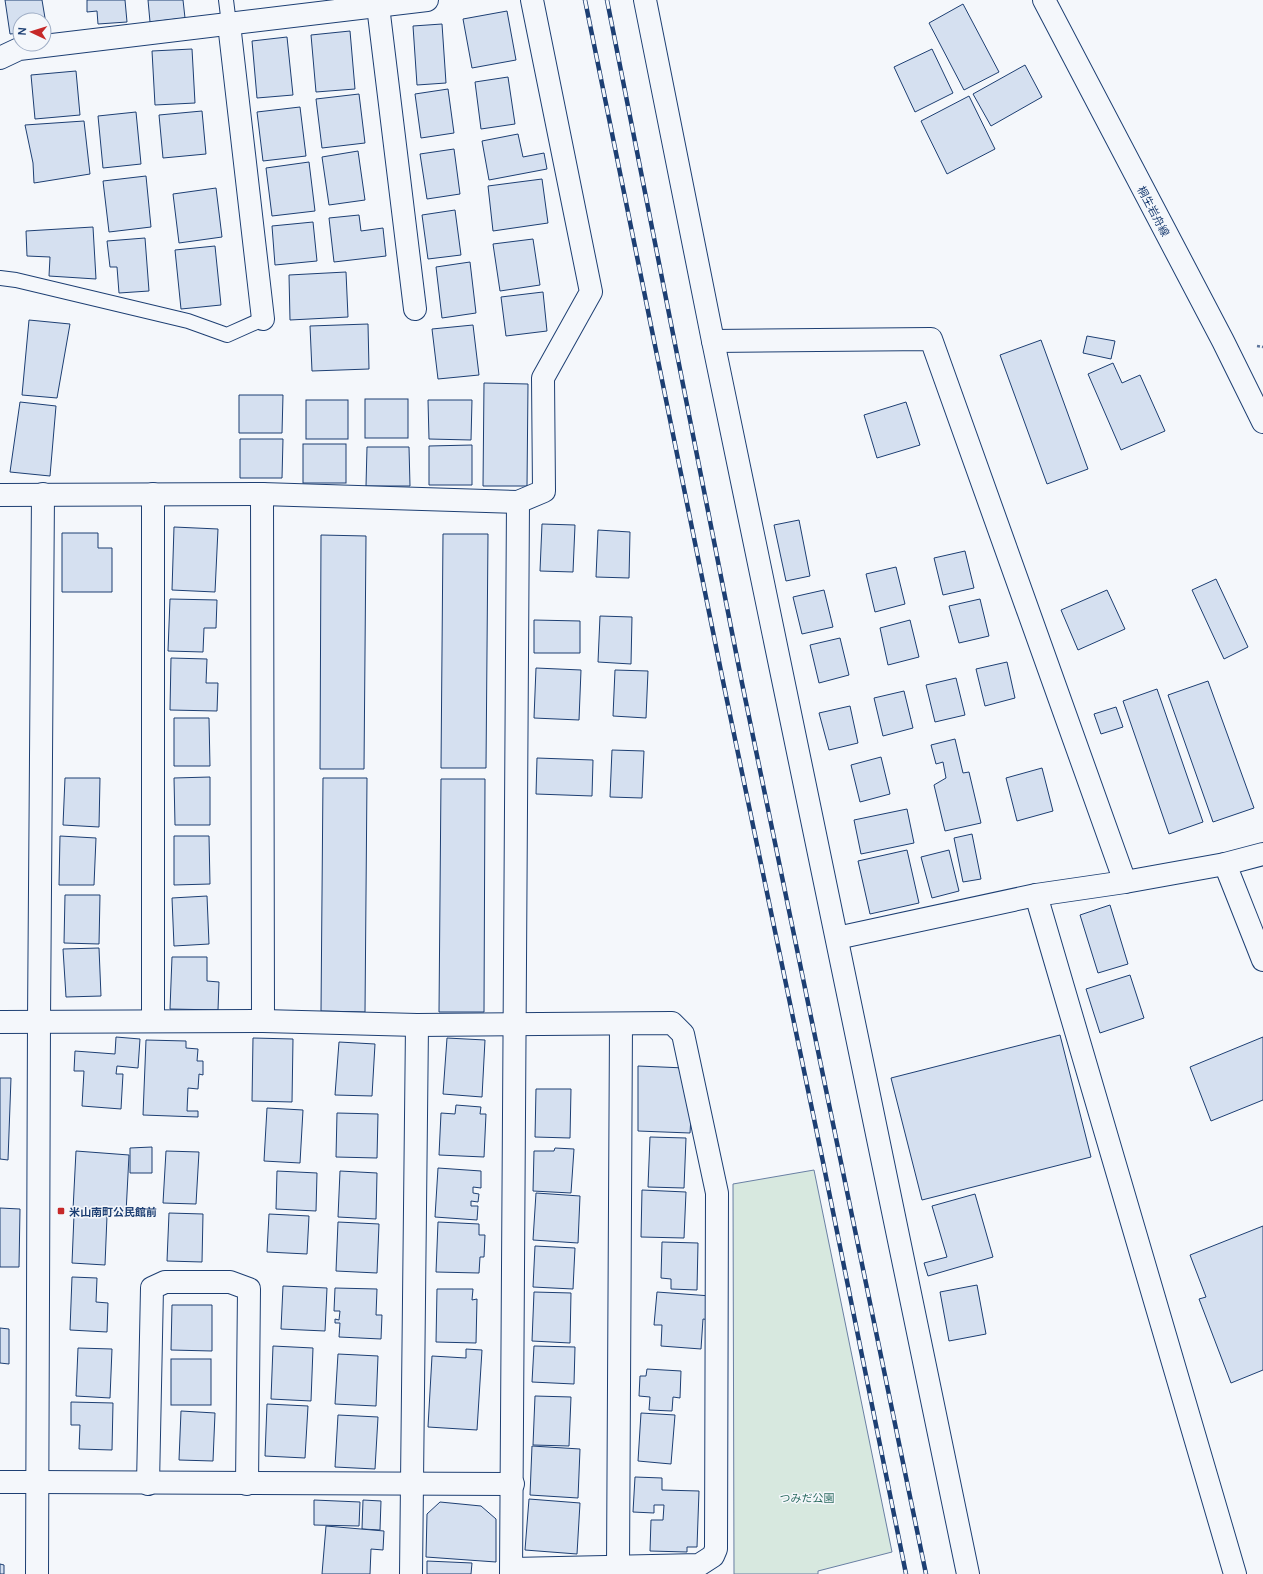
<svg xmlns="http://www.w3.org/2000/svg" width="1263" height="1574" viewBox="0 0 1263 1574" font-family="Manrope,'Noto Sans JP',sans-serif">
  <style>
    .green { fill: #d7e8df; stroke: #687fa3 }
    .building { fill: #d5e0f0; stroke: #1d3f73 }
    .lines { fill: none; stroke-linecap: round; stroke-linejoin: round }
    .lane-casing { stroke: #1d3f73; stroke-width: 16 }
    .street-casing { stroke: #1d3f73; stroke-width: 24 }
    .secondary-casing { stroke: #1d3f73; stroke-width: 24 }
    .primary-casing { stroke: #1d3f73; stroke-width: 24 }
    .path { stroke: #5e769c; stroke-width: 2.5; stroke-dasharray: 3 2; stroke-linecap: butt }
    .lane { stroke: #f4f7fb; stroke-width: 14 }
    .street { stroke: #f4f7fb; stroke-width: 22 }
    .secondary { stroke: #f4f7fb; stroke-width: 22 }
    .primary { stroke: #f4f7fb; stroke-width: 22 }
    .rail-casing { stroke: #1d3f73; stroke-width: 4.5 }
    .rail { stroke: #f4f7fb; stroke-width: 3; stroke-dasharray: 9; stroke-linecap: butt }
    .poi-dot { fill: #c62828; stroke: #f4f7fb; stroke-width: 1.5 }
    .labels { text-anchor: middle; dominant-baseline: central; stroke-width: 3; stroke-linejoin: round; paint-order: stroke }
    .street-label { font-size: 11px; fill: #1d3f73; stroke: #f4f7fb }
    .poi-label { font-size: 11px; font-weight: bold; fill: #1d3f73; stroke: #f4f7fb; text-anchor: start }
    .park-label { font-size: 11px; fill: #2c6c60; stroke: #f4f7fb }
  </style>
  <rect width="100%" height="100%" fill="#f4f7fb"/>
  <polygon class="green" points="814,1170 892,1552 818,1571 818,1574 734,1574 733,1184"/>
  <g class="building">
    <polygon points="5,0 42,0 47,30 44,30 44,20 20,20 20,33 10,34"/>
    <polygon points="87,0 125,0 127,22 98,24 97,11 87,12"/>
    <polygon points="148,0 183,0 185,18 150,22"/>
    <polygon points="963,4 999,72 964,90 929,23"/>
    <polygon points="507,11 516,60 472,68 463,19"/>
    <polygon points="442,24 446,83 417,85 413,26"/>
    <polygon points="350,31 355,89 316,92 311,35"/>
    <polygon points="287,37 293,95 257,98 252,41"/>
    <polygon points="192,49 195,103 155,105 152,51"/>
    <polygon points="932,49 953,93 915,112 894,67"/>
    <polygon points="1025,65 1042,97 991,126 973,94"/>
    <polygon points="76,71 80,115 35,119 31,75"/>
    <polygon points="508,77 515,124 481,129 475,82"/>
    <polygon points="448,89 454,133 421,138 415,94"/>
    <polygon points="359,94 365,143 322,148 316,99"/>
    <polygon points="969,96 995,149 947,174 921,121"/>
    <polygon points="300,107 306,156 263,161 257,112"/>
    <polygon points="202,111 206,154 163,158 159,115"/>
    <polygon points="136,112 141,164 103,168 98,116"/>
    <polygon points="84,121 90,174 34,183 33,163 25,125"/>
    <polygon points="518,134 523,157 544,153 547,169 489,180 482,141"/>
    <polygon points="454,149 460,194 427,199 420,154"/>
    <polygon points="358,151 365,200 329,205 322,157"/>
    <polygon points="309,162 315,211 272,216 266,168"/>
    <polygon points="146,176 151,227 109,232 103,181"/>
    <polygon points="542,179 548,223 493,231 488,186"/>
    <polygon points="216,188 222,237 179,243 173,194"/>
    <polygon points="455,210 461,255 428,259 422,215"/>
    <polygon points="359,215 361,231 383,228 386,256 334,262 329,218"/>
    <polygon points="313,222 317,261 275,265 272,226"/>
    <polygon points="93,227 96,279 49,276 50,257 27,256 26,231"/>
    <polygon points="145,238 149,291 119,293 117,267 110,267 107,241"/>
    <polygon points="533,239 540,285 500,291 493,244"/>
    <polygon points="215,246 221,305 181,309 175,250"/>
    <polygon points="470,262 476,313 442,318 436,267"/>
    <polygon points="346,272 348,317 290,320 289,275"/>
    <polygon points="543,292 547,331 506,336 501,297"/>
    <polygon points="29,320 70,324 57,398 22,395"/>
    <polygon points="368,324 369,369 312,371 310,326"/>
    <polygon points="473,325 479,375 438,379 432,329"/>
    <polygon points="1087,336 1115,341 1111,359 1083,353"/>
    <polygon points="1041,340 1088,469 1047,484 1000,355"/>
    <polygon points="1113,363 1122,383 1140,375 1165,431 1121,450 1088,374"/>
    <polygon points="484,383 528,384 527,486 483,486"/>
    <polygon points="239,395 283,395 282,433 239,433"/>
    <rect x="365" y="399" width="43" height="39"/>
    <rect x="306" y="400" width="42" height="39"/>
    <polygon points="428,400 472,400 471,440 429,439"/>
    <polygon points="20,402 56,406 50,476 10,472"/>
    <polygon points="906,402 920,445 877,458 864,415"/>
    <polygon points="240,439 283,439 282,478 240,478"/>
    <rect x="303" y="444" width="43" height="39"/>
    <polygon points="472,445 472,485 429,485 429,446"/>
    <polygon points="367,447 409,447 410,486 366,486"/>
    <polygon points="799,520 810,576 786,581 774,525"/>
    <polygon points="542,524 575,525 573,572 540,571"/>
    <polygon points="174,527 218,529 215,592 172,590"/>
    <polygon points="598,530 630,532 629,578 596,577"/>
    <polygon points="62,533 98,533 98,548 112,548 112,592 62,592"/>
    <polygon points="443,534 488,534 486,768 441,768"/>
    <polygon points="321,535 366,536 364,769 320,769"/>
    <polygon points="965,551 974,588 943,595 934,558"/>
    <polygon points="896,567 905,604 875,612 866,574"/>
    <polygon points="1216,579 1248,647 1224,659 1192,590"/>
    <polygon points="824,590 833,627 802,634 793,597"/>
    <polygon points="1107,590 1125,629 1078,650 1061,610"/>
    <polygon points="170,599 217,600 216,628 204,628 203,652 168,651"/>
    <polygon points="980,599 989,636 959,643 949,606"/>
    <polygon points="600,616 632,617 631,664 598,662"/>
    <polygon points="534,620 580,621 580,653 534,653"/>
    <polygon points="910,620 919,657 888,665 880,628"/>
    <polygon points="840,638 849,675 819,683 810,645"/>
    <polygon points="171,658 207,659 206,683 218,683 217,711 170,710"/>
    <polygon points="1007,662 1015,698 985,706 976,669"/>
    <polygon points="536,668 581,670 579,720 534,718"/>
    <polygon points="615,670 648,671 646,718 613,716"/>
    <polygon points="956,678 965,715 935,722 926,685"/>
    <polygon points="1208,681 1254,808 1213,822 1168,695"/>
    <polygon points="1157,689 1203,822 1169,834 1123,701"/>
    <polygon points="904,691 913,728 883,736 874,698"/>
    <polygon points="850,706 858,743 829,750 819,713"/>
    <polygon points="1116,707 1123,727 1101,734 1094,714"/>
    <polygon points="174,718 209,718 210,766 174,766"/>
    <polygon points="955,739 963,773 969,772 981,823 945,831 934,785 946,778 943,762 936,764 931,745"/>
    <polygon points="612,750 644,751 642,798 610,797"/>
    <polygon points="881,757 890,794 860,802 851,765"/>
    <polygon points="537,758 593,760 592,796 536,794"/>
    <polygon points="1042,768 1053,811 1017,821 1006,778"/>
    <polygon points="210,777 210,825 175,825 174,778"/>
    <polygon points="65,778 100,778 99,827 63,825"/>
    <polygon points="323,778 367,778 365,1012 321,1011"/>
    <polygon points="441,779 485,779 484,1012 439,1012"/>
    <polygon points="907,809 914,843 861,854 854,820"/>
    <polygon points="972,834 981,879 963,882 954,838"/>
    <polygon points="60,836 96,838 94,885 59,885"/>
    <polygon points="174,836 209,836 210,884 174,885"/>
    <polygon points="907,850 919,903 870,914 858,861"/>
    <polygon points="949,850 959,891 932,898 921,857"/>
    <polygon points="65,895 100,895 99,944 64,943"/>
    <polygon points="207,896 209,944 174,946 172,898"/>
    <polygon points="1110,905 1128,964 1098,973 1080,915"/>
    <polygon points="99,948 101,996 66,997 63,949"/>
    <polygon points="172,957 207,957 207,981 219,982 218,1010 170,1009"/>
    <polygon points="1130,975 1144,1018 1100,1033 1086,989"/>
    <polygon points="1060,1035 1091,1157 922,1200 891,1078"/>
    <polygon points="116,1037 140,1039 138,1068 117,1066 116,1074 123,1074 121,1109 82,1106 84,1071 74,1071 75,1051 115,1054"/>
    <polygon points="1263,1037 1263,1100 1211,1121 1190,1067"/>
    <polygon points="253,1038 293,1039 292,1102 252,1101"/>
    <polygon points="447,1038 485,1040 482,1097 443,1094"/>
    <polygon points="146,1040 186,1041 186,1048 198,1049 197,1061 203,1061 203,1075 199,1074 198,1089 188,1088 187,1111 198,1111 198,1117 143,1115"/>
    <polygon points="339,1042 375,1044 372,1096 335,1095"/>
    <polygon points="638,1066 685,1068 691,1117 690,1133 638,1131"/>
    <polygon points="0,1078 11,1078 8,1160 0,1159"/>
    <polygon points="536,1089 571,1089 570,1138 535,1137"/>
    <polygon points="456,1105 481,1107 480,1114 486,1114 484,1157 439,1155 441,1113 455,1114"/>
    <polygon points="267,1108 303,1110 300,1163 264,1161"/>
    <polygon points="337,1113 378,1114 377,1158 336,1157"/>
    <polygon points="650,1137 686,1138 684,1188 648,1187"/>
    <polygon points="152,1147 152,1173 130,1173 130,1148"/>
    <polygon points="555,1148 574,1149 571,1193 533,1191 534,1151 554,1151"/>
    <polygon points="76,1151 129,1155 126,1213 73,1210"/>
    <polygon points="166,1151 199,1152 196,1204 163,1203"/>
    <polygon points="438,1168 481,1171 481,1188 473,1187 473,1193 479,1194 478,1202 471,1201 471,1206 478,1206 477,1220 435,1217"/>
    <polygon points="277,1171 317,1173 316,1211 276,1209"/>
    <polygon points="340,1171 377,1173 376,1219 338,1217"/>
    <polygon points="642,1190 686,1192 684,1238 641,1237"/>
    <polygon points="536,1193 580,1196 578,1243 533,1240"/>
    <polygon points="975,1194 993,1257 928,1276 924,1263 947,1257 932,1206"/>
    <polygon points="0,1208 20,1209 19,1267 0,1267"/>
    <polygon points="169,1213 203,1214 202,1262 167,1261"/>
    <polygon points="269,1214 309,1216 307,1254 267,1252"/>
    <polygon points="74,1215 107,1216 105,1265 72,1263"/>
    <polygon points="338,1222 379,1224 377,1273 336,1271"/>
    <polygon points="438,1222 479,1224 479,1235 485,1235 484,1257 480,1257 479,1273 436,1272"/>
    <polygon points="1263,1226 1263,1370 1231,1383 1199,1299 1206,1297 1190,1255"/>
    <polygon points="662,1242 698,1243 697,1290 671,1289 671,1279 661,1278"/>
    <polygon points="535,1246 575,1248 573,1289 533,1287"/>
    <polygon points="72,1277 97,1278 96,1302 108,1303 107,1332 70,1330"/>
    <polygon points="977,1285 986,1334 949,1341 940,1292"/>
    <polygon points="283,1286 327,1288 325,1331 281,1329"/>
    <polygon points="335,1288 377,1289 376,1315 382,1315 381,1339 339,1337 340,1323 335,1323 335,1319 339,1320 340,1311 334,1311"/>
    <polygon points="437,1289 473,1289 472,1300 477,1299 476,1343 436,1342"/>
    <polygon points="534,1292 571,1293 570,1343 532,1341"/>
    <polygon points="657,1292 711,1296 710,1320 703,1319 701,1349 661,1346 662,1325 654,1325"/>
    <polygon points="172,1305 212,1305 212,1351 171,1350"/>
    <polygon points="0,1328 9,1329 9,1364 0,1363"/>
    <polygon points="273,1346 313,1348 311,1401 271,1399"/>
    <polygon points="534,1346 575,1347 574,1384 532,1382"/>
    <polygon points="78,1348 112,1349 110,1398 76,1396"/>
    <polygon points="466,1349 482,1350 477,1430 428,1427 432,1356 466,1358"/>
    <polygon points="338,1354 378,1356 376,1406 335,1404"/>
    <rect x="171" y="1359" width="40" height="46"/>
    <polygon points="647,1369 681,1371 680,1398 673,1397 672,1411 649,1410 650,1397 639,1396 640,1376 646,1376"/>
    <polygon points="535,1396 571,1397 569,1446 533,1445"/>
    <polygon points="71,1402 113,1403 112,1450 79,1449 80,1425 71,1425"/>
    <polygon points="267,1404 308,1406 305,1458 265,1456"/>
    <polygon points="181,1411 215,1413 213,1461 179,1460"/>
    <polygon points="641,1413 675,1415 671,1464 638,1461"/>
    <polygon points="338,1415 378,1417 375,1469 335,1467"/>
    <polygon points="532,1446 580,1449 578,1498 530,1495"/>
    <polygon points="635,1477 662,1478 662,1490 699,1491 697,1547 687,1547 687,1552 650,1551 651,1520 663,1520 664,1505 654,1505 654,1513 633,1512"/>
    <polygon points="529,1499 580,1503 577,1554 525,1550"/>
    <polygon points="314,1500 360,1502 359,1526 314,1525"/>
    <polygon points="363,1500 381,1501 380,1530 362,1529"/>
    <polygon points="440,1502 481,1506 496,1519 496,1562 426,1557 427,1514"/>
    <polygon points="326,1526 384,1531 383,1550 371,1549 370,1574 322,1574"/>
    <polygon points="427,1561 472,1563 471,1574 427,1574"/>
    <polygon points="0,1564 4,1565 4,1574 0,1574"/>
  </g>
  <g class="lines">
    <defs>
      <g id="lane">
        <polyline points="226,0 229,24"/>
        <polyline points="0,278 16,280 188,321 227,335 263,319"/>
      </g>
      <g id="street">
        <polyline points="645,0 713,341 968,1574"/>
        <polyline points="378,6 415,309"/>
        <polyline points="229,24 263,319"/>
        <polyline points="0,58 19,49 427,0"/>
        <polyline points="713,341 931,339 1125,882"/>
        <polyline points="262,494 263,1021"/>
        <polyline points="0,495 262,494 518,502 544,491 543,378 591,292 532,0"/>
        <polyline points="1225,864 1263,960"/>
        <polyline points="1036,895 1235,1574"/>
        <polyline points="39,1021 43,494"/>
        <polyline points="153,1021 153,494"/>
        <polyline points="0,1022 263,1021 417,1025 672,1023 683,1034 717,1193 716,1549 713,1556 699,1565 512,1569"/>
        <polyline points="37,1482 513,1484"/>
        <polyline points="148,1484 152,1288 165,1282 230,1282 249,1289 247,1484"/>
        <polyline points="618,1567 621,1024"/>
        <polyline points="411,1574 417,1025"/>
        <polyline points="511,1574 518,502"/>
      </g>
      <g id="secondary">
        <polyline points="837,938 1036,895 1125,882 1225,864 1263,854"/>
        <polyline points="0,1482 37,1482"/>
        <polyline points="37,1574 39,1021"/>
      </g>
      <polyline id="primary" points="1044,0 1223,341 1263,422"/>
    </defs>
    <use href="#lane" class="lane-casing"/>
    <use href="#street" class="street-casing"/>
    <use href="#secondary" class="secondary-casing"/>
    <use href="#primary" class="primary-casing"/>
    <polyline class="path" points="1257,346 1263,347"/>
    <use href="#lane" class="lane"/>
    <use href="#street" class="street"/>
    <use href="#secondary" class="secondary"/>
    <use href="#primary" class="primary"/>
    <defs>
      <g id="rail">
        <polyline points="585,0 724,686 823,1162 906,1574"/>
        <polyline points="607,0 742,683 926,1574"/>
      </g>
    </defs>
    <use href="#rail" class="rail-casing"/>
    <use href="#rail" class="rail"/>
  </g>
  <rect class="poi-dot" x="57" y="1207" width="8" height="8" rx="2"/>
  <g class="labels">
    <g class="street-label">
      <text transform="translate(1154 211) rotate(62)">桐生岩舟線</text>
    </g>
    <g class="poi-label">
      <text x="69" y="1211">米山南町公民館前</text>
    </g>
    <g class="park-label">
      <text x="807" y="1497">つみだ公園</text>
    </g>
  </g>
  <g transform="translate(32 32) rotate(274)"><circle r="19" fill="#f4f7fb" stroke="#9eadc5"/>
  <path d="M0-3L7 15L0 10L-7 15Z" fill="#c62828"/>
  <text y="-6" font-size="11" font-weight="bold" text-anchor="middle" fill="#1d3f73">N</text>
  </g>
</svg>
